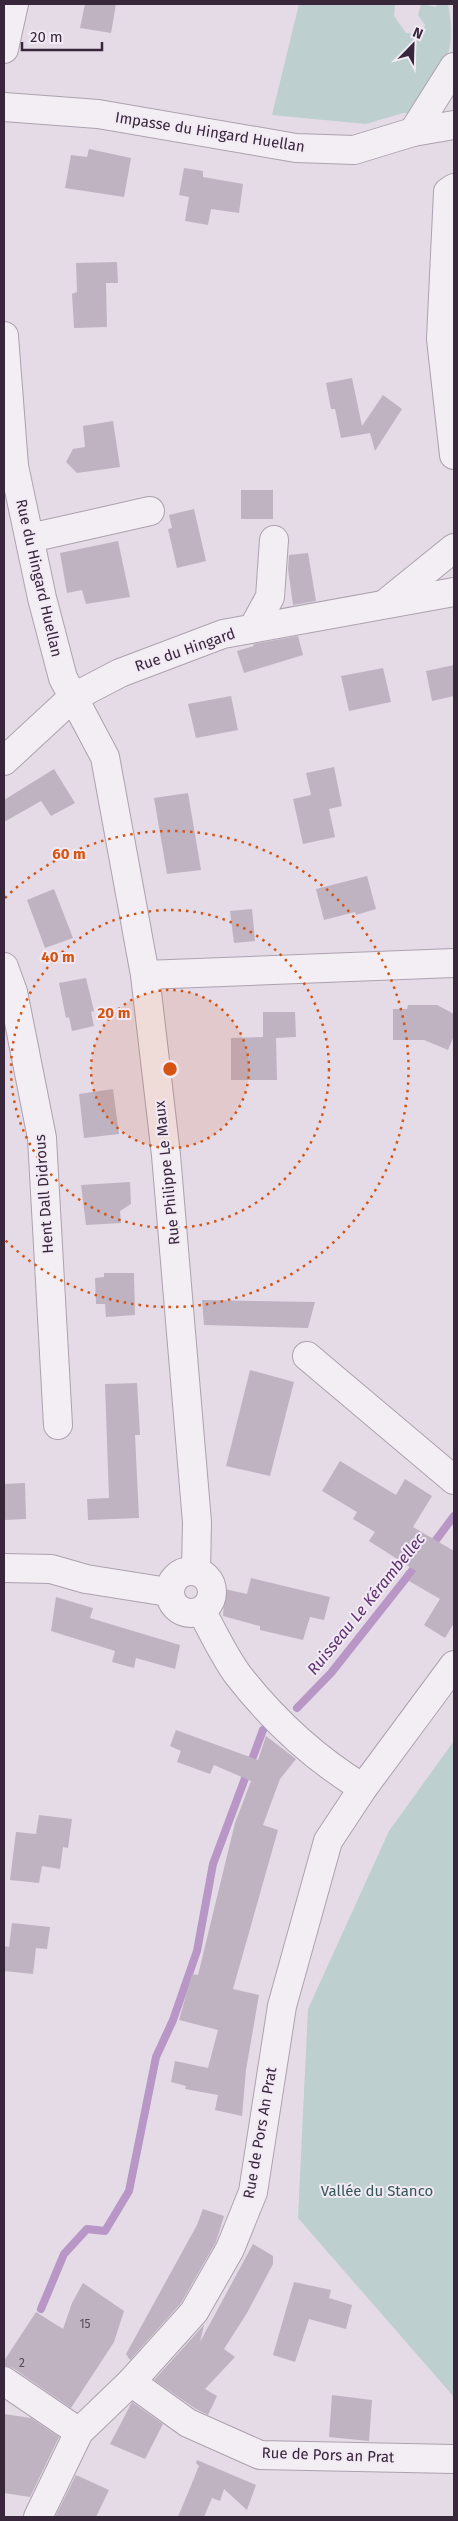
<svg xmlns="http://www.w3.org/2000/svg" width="458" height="2521" viewBox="0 0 458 2521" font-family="'Fira Sans',sans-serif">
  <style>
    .green { fill: #bdcfce }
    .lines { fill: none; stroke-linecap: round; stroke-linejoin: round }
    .stream { stroke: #b896c6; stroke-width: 8 }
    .building { fill: #bfb3c2 }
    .minor-casing { stroke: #ada1af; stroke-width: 30 }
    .minor { stroke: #f3eef4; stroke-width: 28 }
    .ring { fill: none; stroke: #d65411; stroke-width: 2.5; stroke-dasharray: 2.5 5 }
    .labels { text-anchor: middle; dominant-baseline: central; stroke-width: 4; stroke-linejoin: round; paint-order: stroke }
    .number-label { font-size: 12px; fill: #5a495d }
    .street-label { font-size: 15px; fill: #38263b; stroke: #f1eaf4 }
    .park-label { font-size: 15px; fill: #335757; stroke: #f1eaf4 }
    .water-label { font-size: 16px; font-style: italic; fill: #5f316e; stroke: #f1eaf4 }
    .centre { fill: #d65411; stroke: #f1eaf4; stroke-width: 2.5 }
    .ring-label { font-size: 15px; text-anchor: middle; font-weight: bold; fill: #d65411; stroke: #f1eaf4; stroke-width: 4; stroke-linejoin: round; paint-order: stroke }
  </style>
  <rect width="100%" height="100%" fill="#e4dbe6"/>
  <g class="green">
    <path d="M299,4H395L394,16L406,33L422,34L425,25L418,15L421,4L436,7L437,4H448C458,56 442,73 413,113H403L366,124L272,115Z"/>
    <polygon points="454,1741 454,2397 298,2218 308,2009 389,1831"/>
  </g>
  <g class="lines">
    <g class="stream">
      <polyline points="430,1548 454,1516"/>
      <polyline points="297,1708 331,1673 418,1563"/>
      <polyline points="41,2309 64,2254 87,2229 105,2231 129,2191 156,2057 173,2020 197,1951 213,1864 263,1730"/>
    </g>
  </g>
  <g class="building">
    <polygon points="85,4 116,4 111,33 80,28"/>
    <polygon points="89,149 131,158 124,197 65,188 71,155 87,157"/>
    <polygon points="184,168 203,171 203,177 243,184 239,213 211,209 208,225 185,221 189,197 179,195"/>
    <polygon points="117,262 118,283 106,283 107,327 74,328 72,294 77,292 76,263"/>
    <polygon points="352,378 362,426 383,395 402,409 375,451 370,433 341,438 335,409 331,409 326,383"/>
    <polygon points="113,421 120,467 77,473 66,462 73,449 85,447 83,426"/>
    <rect x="241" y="490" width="32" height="29"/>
    <polygon points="194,509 206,561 177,568 168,529 172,528 169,515"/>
    <polygon points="118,541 130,597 86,604 82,590 67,593 60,553"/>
    <polygon points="308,553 316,601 293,605 288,569 289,555"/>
    <polygon points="298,636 303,655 244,673 237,651 254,646 253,644"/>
    <polygon points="454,665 454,696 432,701 426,671"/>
    <polygon points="383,668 391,702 349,711 341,676"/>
    <polygon points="231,696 238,730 196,738 188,704"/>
    <polygon points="334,767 342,806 329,809 335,837 303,844 293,799 311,795 306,773"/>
    <polygon points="54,769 75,803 51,816 41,801 4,822 4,800"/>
    <polygon points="188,793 201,870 167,874 154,798"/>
    <polygon points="367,876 376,909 356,915 355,912 324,920 316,889"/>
    <polygon points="54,889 73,938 45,948 27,900"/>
    <polygon points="252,909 255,941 234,943 230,911"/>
    <polygon points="86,978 94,1011 91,1012 94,1026 72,1031 69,1017 66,1018 59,983"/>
    <polygon points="408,1005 437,1005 454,1014 454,1036 448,1050 424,1040 393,1040 393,1009 407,1009"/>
    <polygon points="263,1012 295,1012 296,1037 276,1038 277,1080 231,1080 231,1038 263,1037"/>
    <polygon points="113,1089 119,1134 84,1138 79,1094"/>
    <polygon points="130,1182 131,1204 120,1211 121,1223 86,1225 81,1185"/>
    <polygon points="104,1273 134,1273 135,1315 106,1317 105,1304 96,1304 95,1278 104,1277"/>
    <polygon points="202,1300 315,1302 308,1328 204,1325"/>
    <polygon points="250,1370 294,1382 270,1476 226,1466"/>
    <polygon points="137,1383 140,1435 135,1435 139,1518 88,1520 87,1499 109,1498 105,1384"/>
    <polygon points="340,1461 396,1495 405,1479 432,1496 413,1527 454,1551 454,1623 445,1638 424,1625 440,1599 409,1581 416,1571 369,1541 375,1532 353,1519 357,1512 322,1491"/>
    <polygon points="25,1483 26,1519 4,1520 4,1484"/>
    <polygon points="251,1578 330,1597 324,1620 310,1617 303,1640 260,1630 260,1626 223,1616 225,1589 247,1594"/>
    <polygon points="56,1597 93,1608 90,1618 180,1645 175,1669 136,1658 134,1668 112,1662 115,1651 51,1631"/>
    <polygon points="176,1730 258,1760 266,1736 296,1759 280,1779 263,1825 278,1830 233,1989 259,1995 246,2070 242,2116 215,2110 218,2095 185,2089 186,2086 171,2082 175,2061 208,2068 218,2030 179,2020 192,1974 198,1975 235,1823 251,1781 214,1765 210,1774 177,1762 181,1751 170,1746"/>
    <polygon points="39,1815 72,1819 68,1848 63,1847 60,1869 42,1866 39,1883 10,1880 16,1832 36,1834"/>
    <polygon points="12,1923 50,1927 47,1949 36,1948 33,1974 4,1971 4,1946 9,1947"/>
    <polygon points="203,2209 224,2216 216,2242 181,2303 130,2360 126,2354 197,2225"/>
    <polygon points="253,2244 273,2256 273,2264 247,2313 224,2349 235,2357 205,2389 217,2396 208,2415 196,2409 154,2380 204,2325 200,2342"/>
    <polygon points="294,2282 331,2290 329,2298 352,2305 346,2329 309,2319 295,2362 273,2355"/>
    <polygon points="83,2283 124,2311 114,2342 71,2408 13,2368 4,2366 4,2361 36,2312 63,2329 72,2303"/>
    <polygon points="332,2395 372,2400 369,2441 329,2437"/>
    <polygon points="132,2402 163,2424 145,2459 110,2444"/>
    <polygon points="4,2414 31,2418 59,2437 30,2497 4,2493"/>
    <polygon points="197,2460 256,2485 247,2510 224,2489 220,2501 212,2498 204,2517 178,2517 199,2466 196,2463"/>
    <polygon points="76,2475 109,2490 96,2517 55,2517"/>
  </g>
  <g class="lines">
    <defs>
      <g id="minor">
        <polyline points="4,49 14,4"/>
        <polyline points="4,107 98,114 296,148 354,150 413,132 454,125"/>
        <polyline points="413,132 454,67"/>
        <polyline points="454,188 448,192 441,339 454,455"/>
        <polyline points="4,336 14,466 42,598 63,678 105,757 145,975 166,1155 197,1522 196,1571"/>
        <polyline points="30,538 150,511"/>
        <polyline points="386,603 454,548"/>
        <polyline points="253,628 270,597 274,540"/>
        <polyline points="4,761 72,698 120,673 223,634 454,592"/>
        <polyline points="4,967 13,992 42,1138 58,1425"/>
        <polyline points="145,975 454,963"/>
        <polyline points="307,1356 454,1480"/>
        <polyline points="4,1568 51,1569 86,1579 168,1592"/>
        <circle cx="191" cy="1592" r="21"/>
        <path d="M202,1612C213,1632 224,1656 238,1675C273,1720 314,1758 363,1788"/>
        <polyline points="4,2381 79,2432"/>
        <polyline points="131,2382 188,2423 260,2455 454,2459"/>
        <polyline points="38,2517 79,2432 131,2382 194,2312 230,2249 253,2192 282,2006 328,1841 363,1788 454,1665"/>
      </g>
    </defs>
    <use href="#minor" class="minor-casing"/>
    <use href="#minor" class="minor"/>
  </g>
  <circle cx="170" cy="1069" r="79" fill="#d65411" fill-opacity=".12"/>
  <g class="ring">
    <circle cx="170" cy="1069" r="79"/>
    <circle cx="170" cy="1069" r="159"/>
    <path d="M5 898A238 238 0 1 1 5 1240"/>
  </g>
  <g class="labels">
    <g class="number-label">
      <text x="85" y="2324">15</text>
      <text x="22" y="2363">2</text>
    </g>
    <g class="street-label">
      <text transform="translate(210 132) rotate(9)">Impasse du Hingard Huellan</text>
      <text transform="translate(39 578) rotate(77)">Rue du Hingard Huellan</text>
      <text transform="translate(185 650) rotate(-19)">Rue du Hingard</text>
      <text transform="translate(167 1173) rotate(-96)">Rue Philippe Le Maux</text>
      <text transform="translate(44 1194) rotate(-94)">Hent Dall Didrous</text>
      <text transform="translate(260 2133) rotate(-80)">Rue de Pors An Prat</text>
      <text transform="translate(328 2455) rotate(2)">Rue de Pors an Prat</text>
    </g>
    <g class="park-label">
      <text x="377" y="2191">Vallée du Stanco</text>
    </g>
    <g class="water-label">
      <text transform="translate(366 1604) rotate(-51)">Ruisseau Le Kérambellec</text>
    </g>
  </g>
  <circle cx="170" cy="1069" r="8" class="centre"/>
  <g class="ring-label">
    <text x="69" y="859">60 m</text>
    <text x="58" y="962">40 m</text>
    <text x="114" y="1018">20 m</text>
  </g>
  <rect width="458" height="2521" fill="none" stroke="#38263b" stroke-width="10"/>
  <g transform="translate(413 45) rotate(23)" stroke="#f1eaf4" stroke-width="4" paint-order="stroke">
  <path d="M0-4L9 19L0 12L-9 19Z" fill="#38263b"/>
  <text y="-8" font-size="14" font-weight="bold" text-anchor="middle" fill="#38263b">N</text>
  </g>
  <path d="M22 42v8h80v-8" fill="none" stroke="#38263b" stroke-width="2.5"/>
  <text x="30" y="42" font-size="15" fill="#38263b" stroke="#f1eaf4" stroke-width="4" paint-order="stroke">20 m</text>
</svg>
